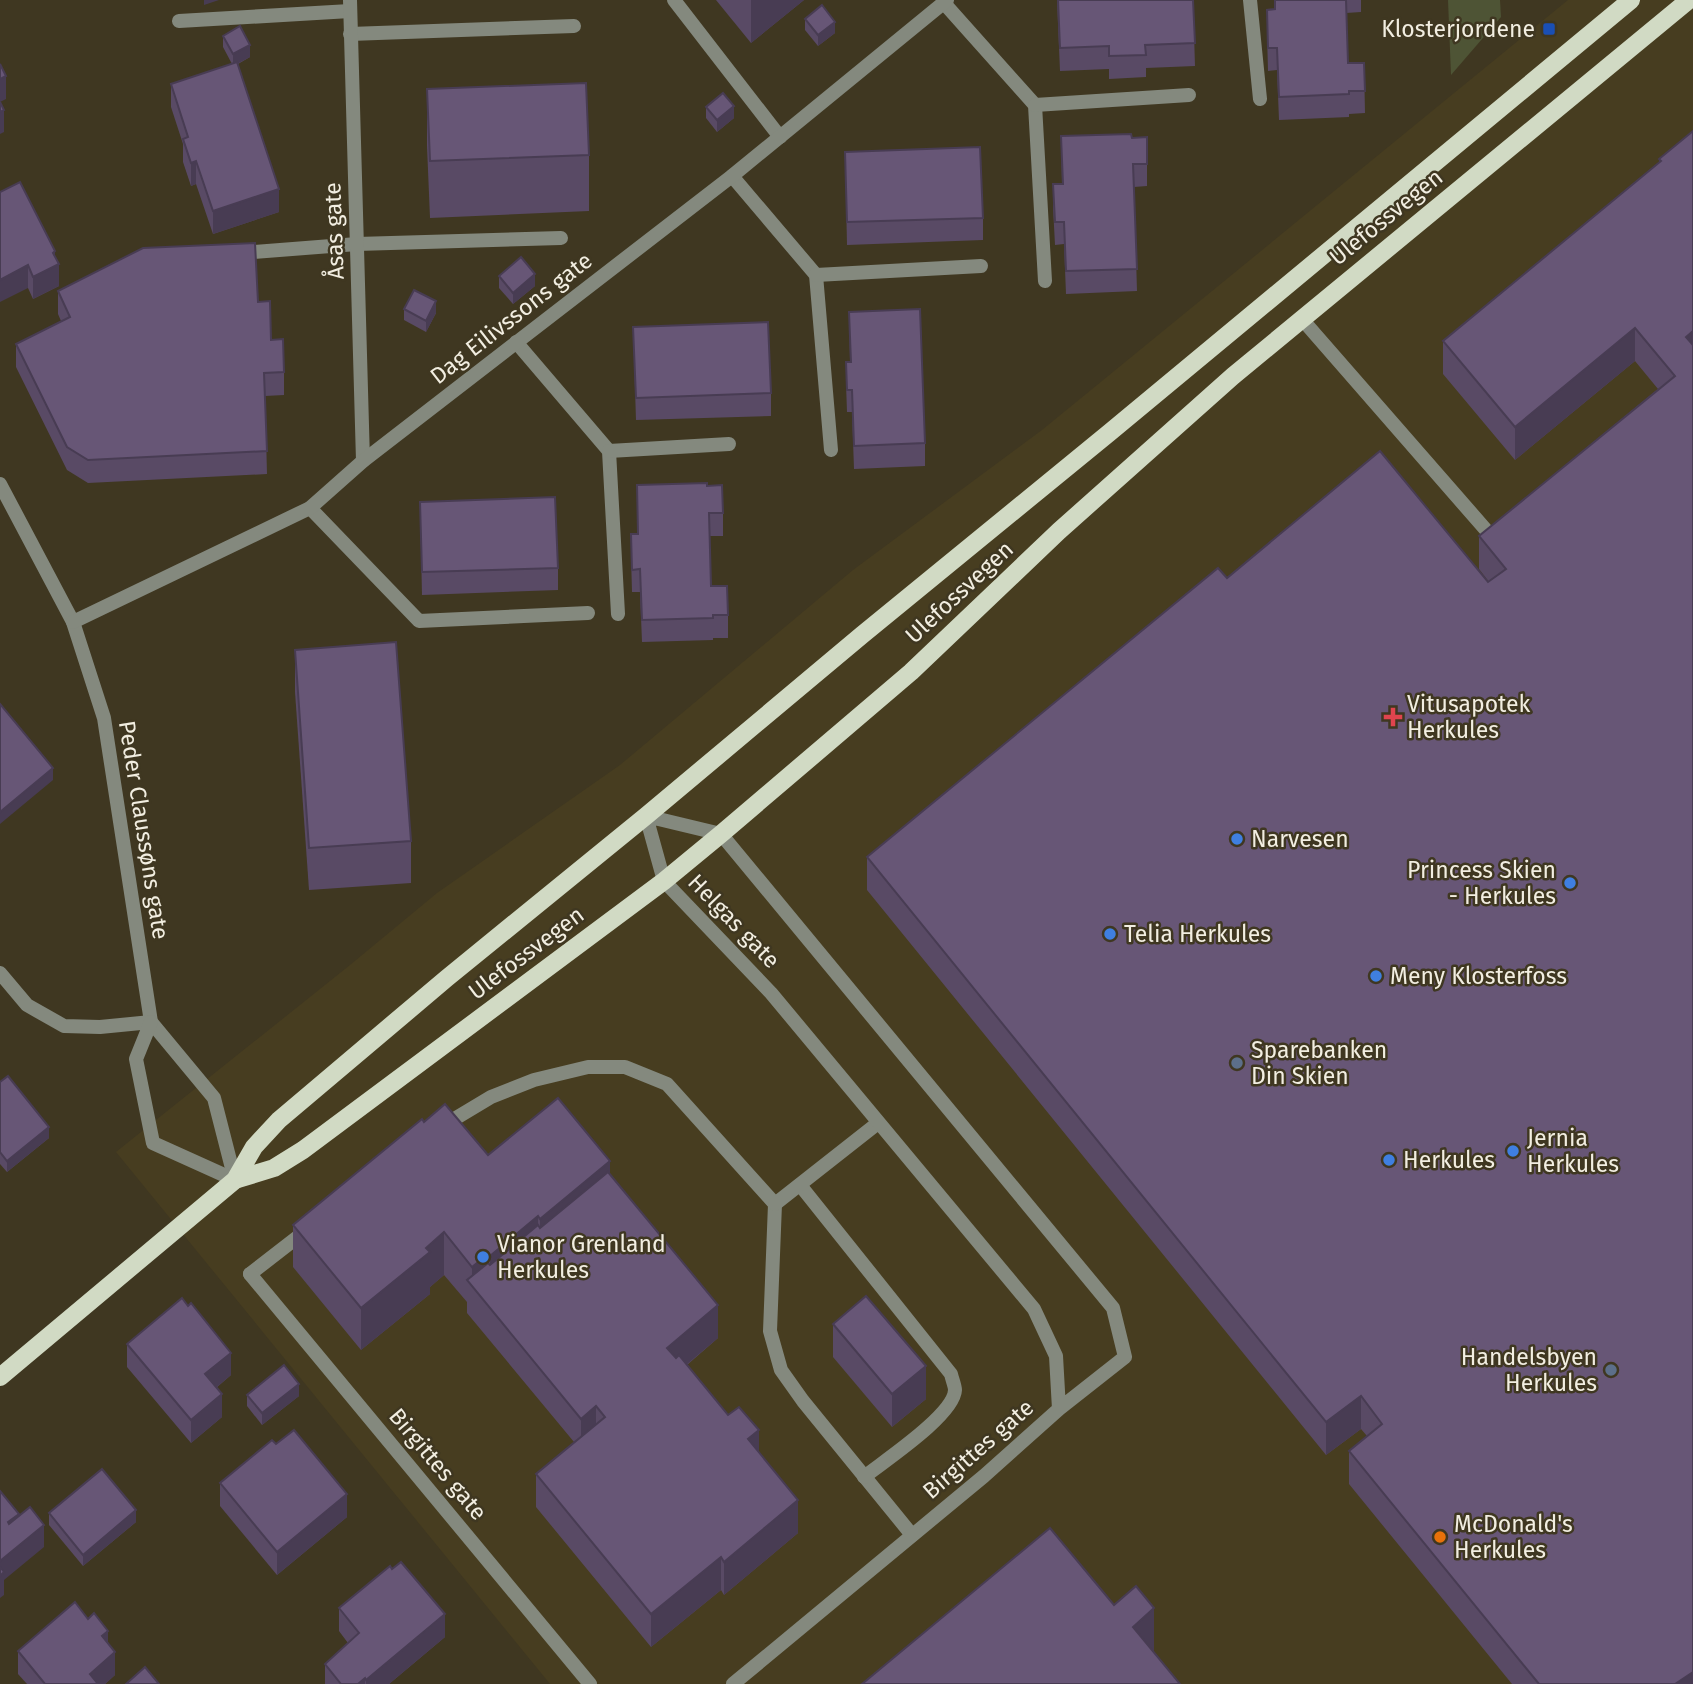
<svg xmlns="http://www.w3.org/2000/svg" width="1693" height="1684" viewBox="0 0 1693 1684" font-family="'Fira Sans',sans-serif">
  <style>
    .built { fill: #473d20 }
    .green { fill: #4e5435 }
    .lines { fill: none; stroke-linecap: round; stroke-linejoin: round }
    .service { stroke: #84897e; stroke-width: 14 }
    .minor { stroke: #84897e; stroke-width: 14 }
    .primary { stroke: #d1dac4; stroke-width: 18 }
    .wall { fill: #594a65 }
    .shaded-wall { fill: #483c53 }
    .building { fill: #675676; stroke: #483c53; stroke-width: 2 }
    .transit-dot { fill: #1a4fb4; stroke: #3f3721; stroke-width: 2.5 }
    .health-dot { fill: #e0444e; stroke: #3f3721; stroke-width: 2.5 }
    .shop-dot { fill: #3f7fe0; stroke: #3f3721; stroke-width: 2.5 }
    .service-dot { fill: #5c6f8a; stroke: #3f3721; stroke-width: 2.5 }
    .food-dot { fill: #e8710a; stroke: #3f3721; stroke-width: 2.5 }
    .labels { text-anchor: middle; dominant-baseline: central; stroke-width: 5; stroke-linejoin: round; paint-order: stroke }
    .poi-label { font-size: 23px; fill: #f2eee1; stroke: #3f3721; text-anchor: start }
    .street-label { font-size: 23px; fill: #f2eee1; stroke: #3f3721 }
  </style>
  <rect width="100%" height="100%" fill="#3f3721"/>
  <polygon class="built" points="1568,0 1693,0 1693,1684 550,1684 116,1152 350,965 437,893 620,765 853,570 1042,430"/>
  <polygon class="green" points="1448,0 1500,0 1501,17 1451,75"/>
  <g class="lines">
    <g class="service">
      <polyline points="674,0 780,137"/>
      <polyline points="1250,0 1260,99"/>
      <polyline points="944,3 1035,105 1045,281"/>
      <polyline points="179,21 350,11"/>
      <polyline points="350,34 574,26"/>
      <polyline points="1035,105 1189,95"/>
      <polyline points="732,176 816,275 831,450"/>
      <polyline points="240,253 357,244 561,238"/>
      <polyline points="816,275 981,266"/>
      <polyline points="1301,318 1493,538"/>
      <polyline points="516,342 609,451 618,614"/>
      <polyline points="609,451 729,444"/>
      <polyline points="310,508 419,621 588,613"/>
      <polyline points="441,1127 491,1097 534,1080 588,1067 625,1067 667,1084 775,1204 770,1331 781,1370 803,1401 912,1535"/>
      <path d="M800,1185L951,1374C952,1379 955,1386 955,1390C954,1415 884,1461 864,1477"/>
      <polyline points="775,1204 878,1123"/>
      <polyline points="250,1274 308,1229"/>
    </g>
    <g class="minor">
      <polyline points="350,0 363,461"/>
      <polyline points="0,484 73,622 104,718 151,1022 214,1098 235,1180"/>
      <polyline points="73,622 310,508 363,461 732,176 947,0"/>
      <polyline points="0,973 27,1005 64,1026 100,1027 151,1022"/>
      <polyline points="151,1022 136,1059 153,1143 235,1180"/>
      <polyline points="250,1274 590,1684"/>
      <polyline points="733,1684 984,1476 1059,1409 1125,1357 1113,1308 721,834 646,816 664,881 771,993 1034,1309 1056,1356 1059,1409"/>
    </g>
    <g class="primary">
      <polyline points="235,1180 274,1168 303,1150 664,881 721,834 911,672 1059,531 1233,376 1689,0"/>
      <polyline points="0,1377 235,1180 254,1147 279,1120 447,978 646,816 862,635 1109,433 1631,0"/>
    </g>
  </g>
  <g class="wall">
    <polygon points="716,0 804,0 751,43"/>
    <polygon points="1057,0 1193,0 1195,66 1146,68 1146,77 1109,79 1109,69 1060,71"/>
    <polygon points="1274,0 1361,0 1361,12 1346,13 1348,63 1364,63 1365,113 1349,114 1349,117 1279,120 1277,70 1268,71 1267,33 1267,10 1274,9"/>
    <polygon points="805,19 835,33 818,46 805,30"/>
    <polygon points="223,36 250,57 238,64 279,212 213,234 196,184 191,186 183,162 183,144 171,107 171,84 232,64 223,47"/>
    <polygon points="427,89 589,155 589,211 430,218 427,146"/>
    <polygon points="706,107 734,118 717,132 706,118"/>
    <polygon points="1693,131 1693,1684 1512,1684 1349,1484 1349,1451 1367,1436 1361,1429 1326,1455 867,890 867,857 1227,578 1489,582 1479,569 1479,536 1658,389 1635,361 1515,460 1443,374 1443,341 1659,162 1659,159"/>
    <polygon points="1061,136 1132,138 1147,164 1147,186 1134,187 1137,291 1066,294 1064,244 1055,245 1053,207 1053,184 1062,184"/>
    <polygon points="845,152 983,218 983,240 847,245"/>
    <polygon points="0,192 55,257 59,286 33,299 28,288"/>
    <polygon points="499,276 535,286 513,304 499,288"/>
    <polygon points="58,291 258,302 284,372 284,395 265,396 267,474 88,483 67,470 16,367 16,344 61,321 58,314"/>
    <polygon points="404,309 436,313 426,332 404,320"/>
    <polygon points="849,312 925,443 925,466 854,469 852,412 847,412 846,384 846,362 850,362"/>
    <polygon points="633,327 771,393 771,416 636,420"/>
    <polygon points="637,485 707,486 723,513 723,536 709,536 711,586 728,615 728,638 713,638 713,640 642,642 640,592 632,592 631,556 631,534 638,534"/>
    <polygon points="420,502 558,568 558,590 422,595"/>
    <polygon points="295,650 411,841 411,883 309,890 295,692"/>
    <polygon points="0,1082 49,1138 7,1172 0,1164"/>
    <polygon points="424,1122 488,1155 610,1174 718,1338 687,1365 759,1453 798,1533 724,1595 721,1590 651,1647 536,1507 536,1474 574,1442 467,1313 467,1302 444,1275 430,1287 430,1294 361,1350 293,1267 293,1225"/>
    <polygon points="833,1324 926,1399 892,1427 833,1357"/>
    <polygon points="127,1344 231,1375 216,1388 222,1417 191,1443 127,1367"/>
    <polygon points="247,1395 299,1396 262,1425 247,1406"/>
    <polygon points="220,1483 347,1517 277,1575 220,1506"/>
    <polygon points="49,1513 136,1522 83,1566 49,1525"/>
    <polygon points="339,1608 445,1637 389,1684 325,1684 325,1664 348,1643 339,1631"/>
    <polygon points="108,1644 115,1675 105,1684 27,1684 18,1674 18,1651"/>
  </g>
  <g class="shaded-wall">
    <polygon points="204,0 219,0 204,5"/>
    <polygon points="751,0 804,0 751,43"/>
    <polygon points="835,22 835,33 818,46 818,35"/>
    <polygon points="250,45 250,57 233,66 233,54"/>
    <polygon points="6,76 6,99 0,102 0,79"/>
    <polygon points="734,106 734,118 717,132 717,120"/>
    <polygon points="4,110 4,132 0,134 0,112"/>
    <polygon points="196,161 196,184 191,186 191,163"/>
    <polygon points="279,189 279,212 213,234 213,211"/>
    <polygon points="55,251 55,265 59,264 59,286 33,299 33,277"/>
    <polygon points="28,265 28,288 0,302 0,280"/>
    <polygon points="535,274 535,286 513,304 513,293"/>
    <polygon points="436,301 436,313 426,332 426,321"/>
    <polygon points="1635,328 1635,361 1515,460 1515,427"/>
    <polygon points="1693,331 1693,364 1686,337"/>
    <polygon points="53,768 53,780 0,824 0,812"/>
    <polygon points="49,1127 49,1138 7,1172 7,1161"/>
    <polygon points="610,1161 610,1203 540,1261 540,1219"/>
    <polygon points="538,1216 538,1258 490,1298 490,1256"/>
    <polygon points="444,1232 444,1275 430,1287 430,1294 361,1350 361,1308 426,1248"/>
    <polygon points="488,1254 488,1296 472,1287 472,1267"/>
    <polygon points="718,1305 718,1338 667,1381 667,1348"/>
    <polygon points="231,1353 231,1375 205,1397 205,1374"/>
    <polygon points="926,1366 926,1399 892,1427 892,1394"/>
    <polygon points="299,1384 299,1396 262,1425 262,1413"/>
    <polygon points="222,1394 222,1417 191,1443 191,1420"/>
    <polygon points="1361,1396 1361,1429 1326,1455 1326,1422"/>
    <polygon points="596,1406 596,1439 581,1452 581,1419"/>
    <polygon points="759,1430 759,1463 748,1439"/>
    <polygon points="347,1494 347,1517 277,1575 277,1552"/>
    <polygon points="798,1500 798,1533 724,1595 724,1562"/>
    <polygon points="136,1510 136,1522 83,1566 83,1555"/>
    <polygon points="19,1514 19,1537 8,1522"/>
    <polygon points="44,1525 44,1547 4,1580 4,1595 0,1598 0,1561"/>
    <polygon points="721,1557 721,1590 651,1647 651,1614"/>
    <polygon points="1154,1608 1154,1664 1133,1627"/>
    <polygon points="445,1614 445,1637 389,1684 366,1684 366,1680"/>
    <polygon points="108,1631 108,1653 102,1636"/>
    <polygon points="115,1652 115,1675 105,1684 90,1684 90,1674"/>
    <polygon points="1693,1672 1693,1684 1675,1684"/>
    <polygon points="365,1678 365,1684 358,1684"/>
  </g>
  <g class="building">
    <polygon points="1058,0 1193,0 1195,43 1145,45 1146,55 1109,56 1109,46 1060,48"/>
    <polygon points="1275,0 1346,0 1348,63 1364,63 1365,91 1349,91 1349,94 1279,97 1277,48 1268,48 1267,10 1275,9"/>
    <polygon points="822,5 835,22 818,35 805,19"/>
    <polygon points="240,26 250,45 233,54 223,36"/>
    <polygon points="237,62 279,189 213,211 196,161 191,163 183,139 188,137 171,84"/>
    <polygon points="0,64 6,76 0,79"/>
    <polygon points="586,83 589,155 430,161 427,89"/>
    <polygon points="723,93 734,106 717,120 706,107"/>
    <polygon points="0,102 4,110 0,112"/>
    <polygon points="1693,131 1693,331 1686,337 1693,345 1693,1672 1675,1684 1539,1684 1349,1451 1382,1424 1361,1396 1326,1422 867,857 1218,568 1227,578 1380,451 1488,582 1506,569 1479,536 1675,376 1635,328 1515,427 1443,341 1661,161 1659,159"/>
    <polygon points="1131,134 1132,138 1147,137 1147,164 1133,164 1137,269 1066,271 1064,222 1055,222 1053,184 1063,184 1061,136"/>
    <polygon points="980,147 983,218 847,222 845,152"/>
    <polygon points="20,182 55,251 53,253 59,264 33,277 28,265 0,280 0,192"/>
    <polygon points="255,243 258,302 270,301 271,340 283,339 284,372 264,373 267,451 88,460 67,447 16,344 70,317 58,291 143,248"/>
    <polygon points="521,257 535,274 513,293 499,276"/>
    <polygon points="414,290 436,301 426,321 404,309"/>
    <polygon points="920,309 925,443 854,446 852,390 847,390 846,362 851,362 849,312"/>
    <polygon points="768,322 771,393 636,398 633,327"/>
    <polygon points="707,483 707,486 722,485 723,513 709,513 711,586 727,586 728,615 713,615 713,618 642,620 640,569 632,570 631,534 638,534 637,485"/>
    <polygon points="555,497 558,568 422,572 420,502"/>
    <polygon points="396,642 411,841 309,848 295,650"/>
    <polygon points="0,704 53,768 0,812"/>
    <polygon points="8,1076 49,1127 7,1161 0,1152 0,1082"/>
    <polygon points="558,1098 610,1161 540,1219 538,1216 490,1256 488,1254 472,1267 444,1232 426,1248 430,1252 361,1308 293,1225 422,1119 424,1122 445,1104 488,1155"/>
    <polygon points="608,1172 718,1305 667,1348 676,1358 679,1355 728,1415 739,1407 759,1430 748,1439 798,1500 724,1562 721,1557 651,1614 536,1474 605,1417 596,1406 581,1419 467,1280 488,1263 490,1265 538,1225 540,1228"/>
    <polygon points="866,1296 926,1366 892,1394 833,1324"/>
    <polygon points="182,1298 188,1306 191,1303 231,1353 205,1374 222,1394 191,1420 127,1344"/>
    <polygon points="284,1365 299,1384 262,1413 247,1395"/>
    <polygon points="294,1430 347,1494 277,1552 220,1483 272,1440 276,1444"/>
    <polygon points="102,1469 136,1510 83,1555 49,1513"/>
    <polygon points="0,1491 19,1514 8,1522 9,1524 30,1507 44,1525 0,1561"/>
    <polygon points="1050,1528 1114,1605 1136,1586 1154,1608 1133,1627 1180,1684 862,1684"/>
    <polygon points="401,1562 445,1614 366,1680 365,1678 358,1684 341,1684 325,1664 359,1633 339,1608 390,1566 392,1569"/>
    <polygon points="0,1567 4,1572 0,1576"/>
    <polygon points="75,1602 88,1619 94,1613 108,1631 102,1636 115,1652 90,1674 98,1684 45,1684 18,1651"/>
    <polygon points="145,1667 159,1684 126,1684"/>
  </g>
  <rect class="transit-dot" x="1542" y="22" width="14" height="14" rx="3.5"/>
  <path class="health-dot" d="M1389.5 706.5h7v7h7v7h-7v7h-7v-7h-7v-7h7z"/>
  <g class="shop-dot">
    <circle cx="1237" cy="839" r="7"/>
    <circle cx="1570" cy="883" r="7"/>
    <circle cx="1110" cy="934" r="7"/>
    <circle cx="1376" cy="976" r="7"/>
    <circle cx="1513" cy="1151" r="7"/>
    <circle cx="1389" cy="1160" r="7"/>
    <circle cx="483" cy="1257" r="7"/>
  </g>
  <g class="service-dot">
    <circle cx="1237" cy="1063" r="7"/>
    <circle cx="1611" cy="1370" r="7"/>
  </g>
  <circle class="food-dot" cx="1440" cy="1537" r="7"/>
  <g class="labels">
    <g class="poi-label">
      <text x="1535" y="29" text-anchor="end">Klosterjordene</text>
      <text x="1407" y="704">Vitusapotek<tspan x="1407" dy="26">Herkules</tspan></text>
      <text x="1251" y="839">Narvesen</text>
      <text x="1556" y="870" text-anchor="end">Princess Skien<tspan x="1556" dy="26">- Herkules</tspan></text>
      <text x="1124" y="934">Telia Herkules</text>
      <text x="1390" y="976">Meny Klosterfoss</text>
      <text x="1251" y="1050">Sparebanken<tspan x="1251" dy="26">Din Skien</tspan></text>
      <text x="1527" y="1138">Jernia<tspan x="1527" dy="26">Herkules</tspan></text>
      <text x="1403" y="1160">Herkules</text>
      <text x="497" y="1244">Vianor Grenland<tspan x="497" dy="26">Herkules</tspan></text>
      <text x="1597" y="1357" text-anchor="end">Handelsbyen<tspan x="1597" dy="26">Herkules</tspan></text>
      <text x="1454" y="1524">McDonald's<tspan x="1454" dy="26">Herkules</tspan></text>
    </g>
    <g class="street-label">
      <text transform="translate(1386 217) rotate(-39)">Ulefossvegen</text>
      <text transform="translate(334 231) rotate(-92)">Åsas gate</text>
      <text transform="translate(511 318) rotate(-38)">Dag Eilivssons gate</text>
      <text transform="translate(959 592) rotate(-43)">Ulefossvegen</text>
      <text transform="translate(144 830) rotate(81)">Peder Claussøns gate</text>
      <text transform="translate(734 921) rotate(46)">Helgas gate</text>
      <text transform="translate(526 953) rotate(-37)">Ulefossvegen</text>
      <text transform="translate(978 1449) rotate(-41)">Birgittes gate</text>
      <text transform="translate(438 1464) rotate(50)">Birgittes gate</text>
    </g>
  </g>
</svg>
